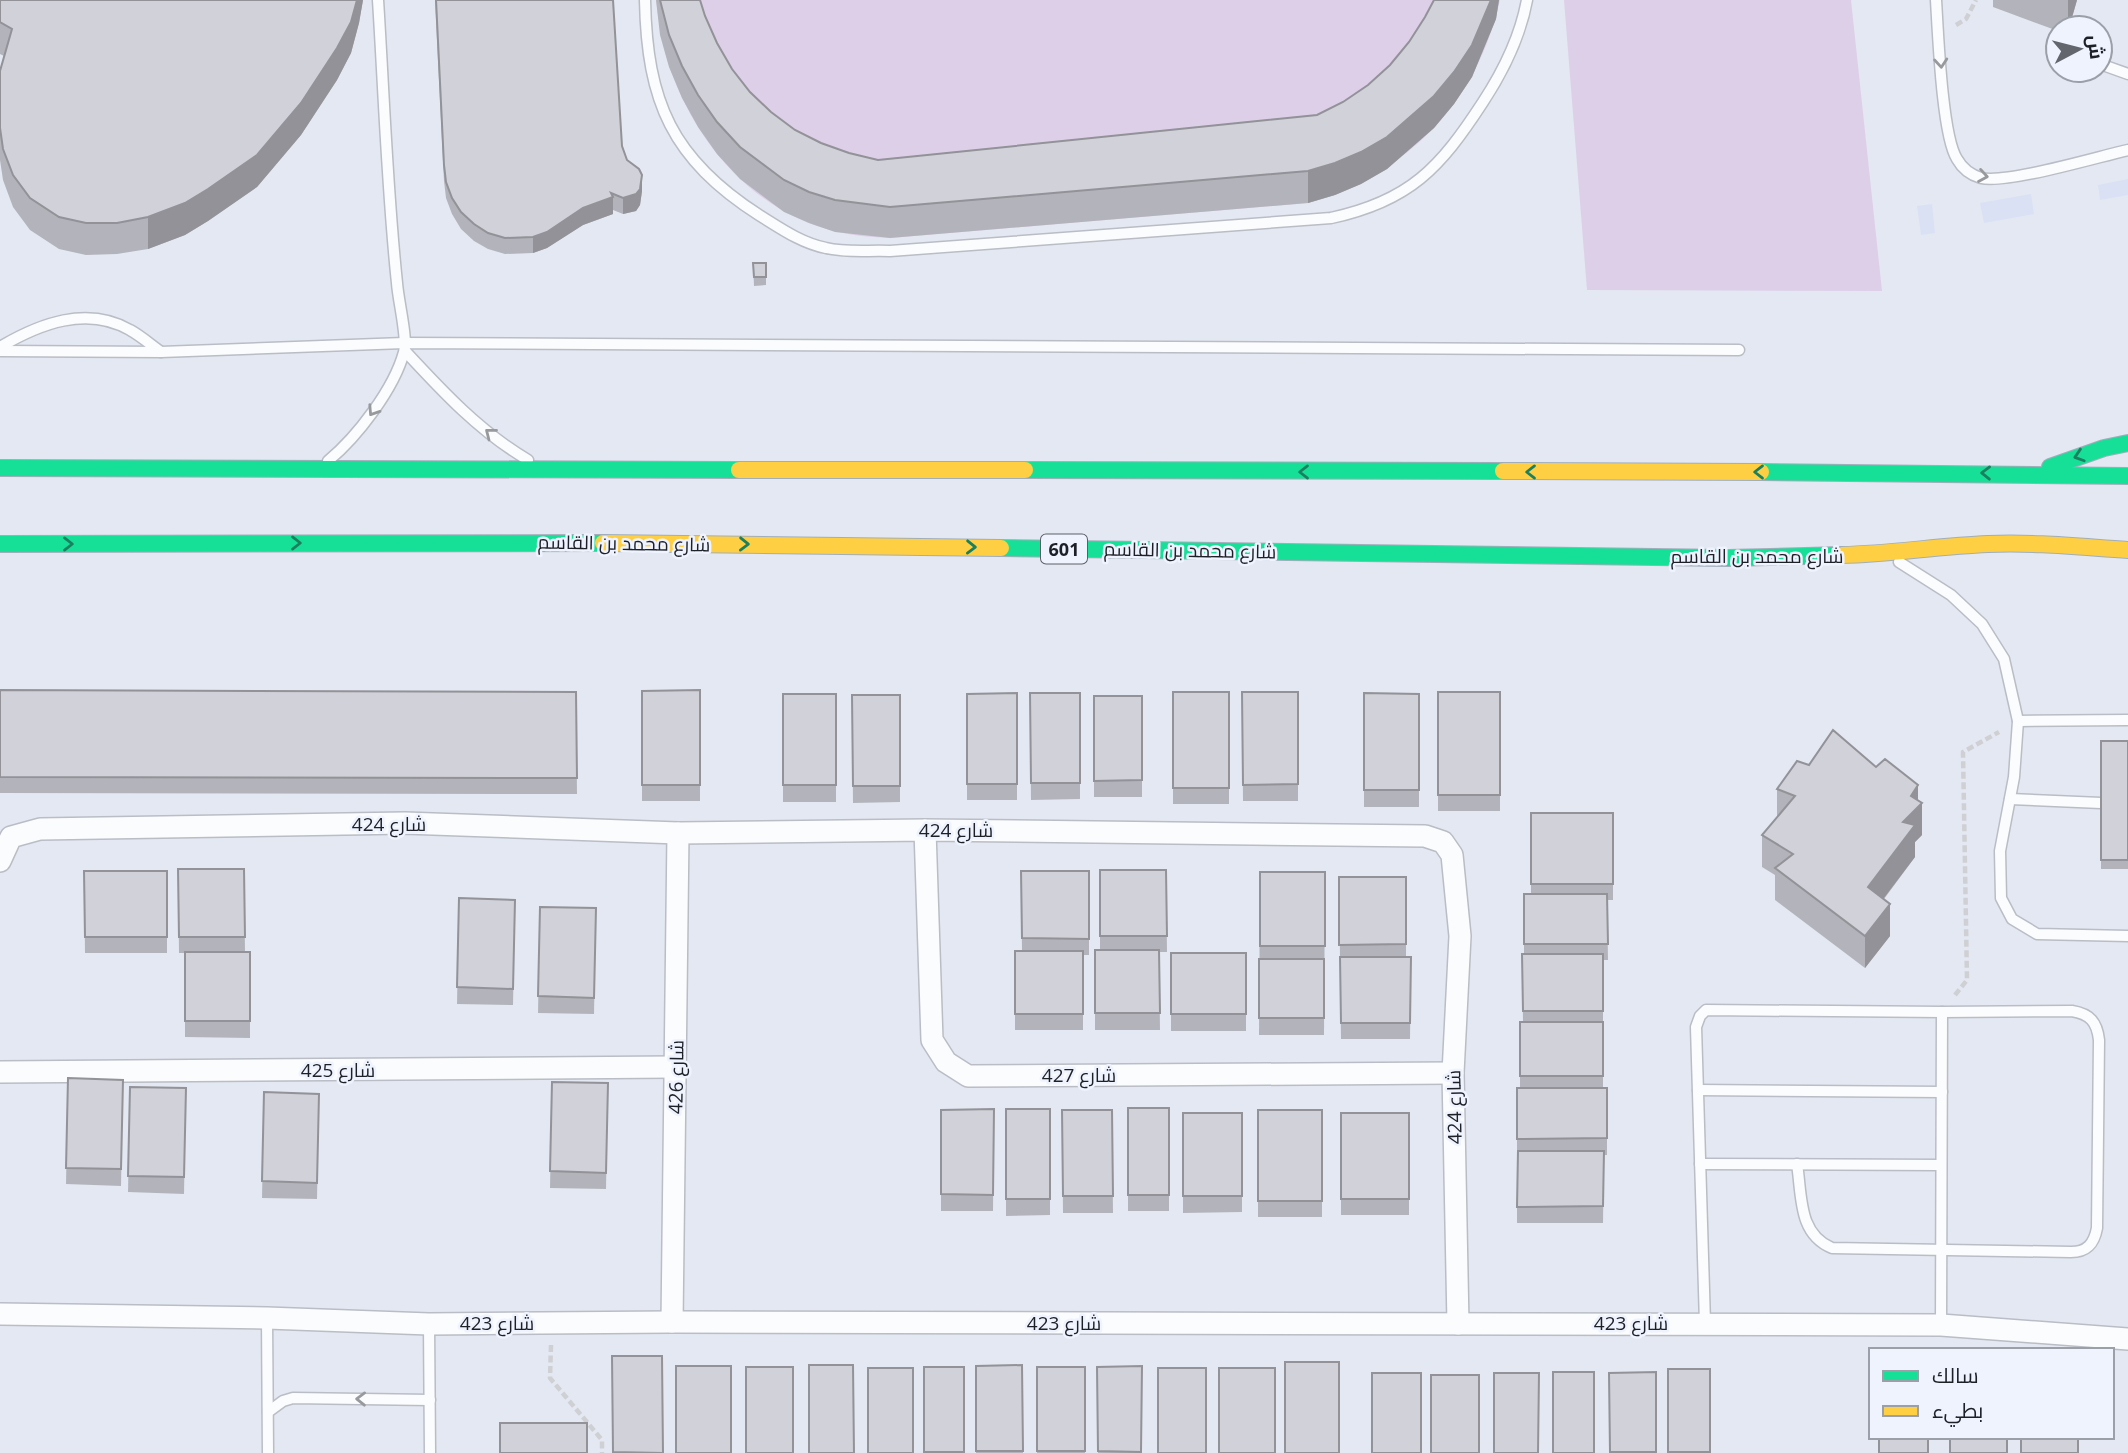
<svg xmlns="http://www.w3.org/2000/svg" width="2128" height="1453" viewBox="0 0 2128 1453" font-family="'Open Sans',Cairo,sans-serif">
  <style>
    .built { fill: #dae1f4 }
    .green { fill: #ddcfe8 }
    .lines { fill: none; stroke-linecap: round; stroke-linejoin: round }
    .lane-casing { stroke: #babdc5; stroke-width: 13 }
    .street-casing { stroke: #babdc5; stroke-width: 24 }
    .fast-casing { stroke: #a1aeba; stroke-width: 18 }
    .slow-casing { stroke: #a1aeba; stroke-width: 18 }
    .path { stroke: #cfd0d3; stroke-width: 4.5; stroke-dasharray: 7 3.5; stroke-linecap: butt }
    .lane { stroke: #fbfcfd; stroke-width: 10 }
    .street { stroke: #fbfcfd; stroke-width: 21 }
    .fast { stroke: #16e098; stroke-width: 16 }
    .slow { stroke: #ffcf43; stroke-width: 16 }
    .wall { fill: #b3b4bb }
    .shaded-wall { fill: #929298 }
    .building { fill: #d0d1d9; stroke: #929298; stroke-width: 2 }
    .oneway { stroke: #97999c }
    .oneway2 { stroke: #1a805f }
    .labels { text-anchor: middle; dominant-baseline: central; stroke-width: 5; stroke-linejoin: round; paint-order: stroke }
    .shield { fill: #eef3fe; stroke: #5c5f67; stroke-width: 2 }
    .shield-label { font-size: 18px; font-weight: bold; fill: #1d2026 }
    .street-label { font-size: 19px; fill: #1d2026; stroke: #eef3fe }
  </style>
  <rect width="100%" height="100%" fill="#e4e8f2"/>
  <g class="built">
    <polygon points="2128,179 2128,195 2100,200 2098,185"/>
    <polygon points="2031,194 2034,214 1984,223 1980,203"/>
    <polygon points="1932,204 1935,233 1921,235 1917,206"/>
  </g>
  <g class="green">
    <path d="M656,0H1500C1478,101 1407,175 1308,203L890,238C873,237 855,236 838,232C756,214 696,144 670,68C662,46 659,23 656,0Z"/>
    <polygon points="1564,0 1851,0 1882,291 1587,290"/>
  </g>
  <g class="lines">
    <defs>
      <g id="lane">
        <path d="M645,0C647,102 672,159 759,215C780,228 801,243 826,248C846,253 869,250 890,251L1331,218C1410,201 1440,168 1483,102C1504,70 1520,38 1527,0"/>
        <path d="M1936,0C1938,32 1942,136 1957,159C1962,168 1971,175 1981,178C2007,184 2097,157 2128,150"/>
        <polyline points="2052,48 2058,50"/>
        <polyline points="2100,64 2128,74"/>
        <path d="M0,347C39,324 87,305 130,330C141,336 151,345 161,352"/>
        <polyline points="0,351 161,352 404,343 1739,350"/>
        <path d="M405,351C442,391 480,432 528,460"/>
        <path d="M328,461C357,437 394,389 404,352C408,339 398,300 397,283C387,189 384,94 378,0"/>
        <polyline points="1899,562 1951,595 1982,624 2004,659 2018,721 2014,777 2000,851 2001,898 2012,919 2037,934 2128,936"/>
        <polyline points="2018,721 2128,720"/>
        <polyline points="2010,799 2101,803"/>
        <polyline points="1698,1090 1942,1092"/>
        <polyline points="1700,1164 1941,1165"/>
        <path d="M1797,1164C1802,1196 1798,1234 1832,1248L2071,1252C2087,1252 2094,1244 2097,1228L2099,1040C2097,1022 2090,1014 2072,1011L1942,1012"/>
        <polyline points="267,1318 268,1453"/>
        <polyline points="1705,1323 1696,1027 1700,1016 1706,1010 1942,1012 1941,1325"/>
        <polyline points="429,1324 430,1453"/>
        <polyline points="268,1412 283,1401 293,1398 430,1400"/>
      </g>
      <g id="street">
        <polyline points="925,830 932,1040 946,1062 968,1076 1453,1073"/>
        <polyline points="0,861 11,837 40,829 405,823 678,833 925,830 1425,836 1443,842 1452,855 1460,936 1453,1073 1458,1324"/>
        <polyline points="0,1072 676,1067"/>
        <polyline points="0,1314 267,1318 429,1324 672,1322 1941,1325 2128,1339"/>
        <polyline points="672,1322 678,833"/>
      </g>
      <g id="fast">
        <polyline points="2050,467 2104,448 2128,443"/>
        <polyline points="0,468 739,470"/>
        <polyline points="1025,470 1503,471"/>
        <polyline points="1761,472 2128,476"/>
        <polyline points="0,544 603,543"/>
        <polyline points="1001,548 1728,558 1842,555"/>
      </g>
      <g id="slow">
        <polyline points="739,470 1025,470"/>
        <polyline points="1503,471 1761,472"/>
        <polyline points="603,543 1001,548"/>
        <path d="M1842,555C1891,554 1939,546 1988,544C2035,542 2081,547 2128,550"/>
      </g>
    </defs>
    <use href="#lane" class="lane-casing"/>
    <use href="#street" class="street-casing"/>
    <use href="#fast" class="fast-casing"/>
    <use href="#slow" class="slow-casing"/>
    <g class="path">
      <polyline points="1956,25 1966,19 1976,0"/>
      <polyline points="1955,995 1967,980 1963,752 1999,732"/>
      <polyline points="551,1345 550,1378 602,1440 602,1453"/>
    </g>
    <use href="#lane" class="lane"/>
    <use href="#street" class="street"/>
    <use href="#fast" class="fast"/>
    <use href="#slow" class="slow"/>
  </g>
  <g class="wall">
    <polygon points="0,0 363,0 359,23 351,53 337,80 301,135 257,187 208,221 185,235 148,249 117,254 86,255 59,249 30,230 13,207 3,180 0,160 0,71 4,56 0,54"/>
    <polygon points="435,0 613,0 622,146 627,160 642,191 640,205 636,211 623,214 613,210 613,214 583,225 547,248 533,253 505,254 488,249 474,241 461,229 452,214 446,198 444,181"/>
    <polygon points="656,0 700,0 705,16 717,43 732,69 750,92 771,112 795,130 821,143 849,153 878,160 1317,115 1343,102 1368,85 1390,65 1409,42 1425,17 1434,0 1499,0 1496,19 1472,77 1454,104 1434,128 1387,169 1361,184 1335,195 1308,203 890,238 835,232 809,223 784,212 740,179 717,154 698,127 682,98 669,67 660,35"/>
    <polygon points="1993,0 2077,0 2069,28 2058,28 2058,31 1993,7"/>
    <polygon points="753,263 766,263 766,285 754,286"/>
    <polygon points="0,690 576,692 577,794 0,793"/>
    <polygon points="700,690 700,801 642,801 642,691"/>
    <rect x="1173" y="692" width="56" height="112"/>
    <polygon points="1242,692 1298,692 1298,801 1243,801"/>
    <rect x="1438" y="692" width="62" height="119"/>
    <polygon points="1017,693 1017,800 967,800 967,694"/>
    <polygon points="1030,693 1080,693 1080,799 1031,800"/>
    <polygon points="1364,693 1419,694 1419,807 1364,807"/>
    <rect x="783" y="694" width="53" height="108"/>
    <polygon points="852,695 900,695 900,802 853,803"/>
    <rect x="1094" y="696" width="48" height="101"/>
    <rect x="2101" y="741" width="27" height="128"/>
    <polygon points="1809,765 1876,767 1918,801 1922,835 1915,842 1915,857 1884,899 1890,936 1865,968 1775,900 1775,875 1762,867 1762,835 1777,818 1777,789"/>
    <polygon points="1531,813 1613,813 1613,900 1607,900 1608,960 1603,960 1603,1088 1607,1138 1607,1155 1604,1155 1603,1223 1517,1223 1517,1088 1520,1088 1520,1022 1523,1022 1522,954 1524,954 1524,894 1531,894"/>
    <polygon points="178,869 244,869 245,952 250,952 250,1038 185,1037 185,953 179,953"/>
    <polygon points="1100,870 1166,870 1167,952 1159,952 1160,1030 1095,1030 1095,950 1100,950"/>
    <polygon points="84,871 167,871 167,953 85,953"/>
    <polygon points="1021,871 1089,871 1089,955 1083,955 1083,1030 1015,1030 1015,951 1022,951"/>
    <polygon points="1260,872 1325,872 1324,1035 1259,1035"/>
    <polygon points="1339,877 1406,877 1406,957 1411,957 1410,1039 1341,1039"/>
    <polygon points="459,898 515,900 513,1005 457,1004"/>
    <polygon points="540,907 596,908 594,1014 538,1013"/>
    <rect x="1171" y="953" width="75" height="78"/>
    <polygon points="68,1078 123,1080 121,1186 66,1184"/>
    <polygon points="552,1082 608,1083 606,1189 550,1188"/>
    <polygon points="130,1087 186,1088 184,1194 128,1192"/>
    <polygon points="264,1092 319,1094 317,1199 262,1198"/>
    <rect x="1128" y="1108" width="41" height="103"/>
    <polygon points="994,1109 993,1211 941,1211 941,1110"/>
    <polygon points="1006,1109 1050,1109 1050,1215 1006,1216"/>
    <polygon points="1062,1110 1112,1110 1113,1213 1063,1213"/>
    <rect x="1258" y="1110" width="64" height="107"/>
    <polygon points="1183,1113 1242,1113 1242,1212 1183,1213"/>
    <rect x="1341" y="1113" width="68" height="102"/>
    <polygon points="1022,1365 1023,1453 976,1453 976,1366"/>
    <polygon points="1142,1366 1141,1453 1098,1453 1097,1367"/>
    <rect x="924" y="1367" width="40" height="86"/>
    <rect x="1037" y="1367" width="48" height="86"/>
    <rect x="1668" y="1369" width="42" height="84"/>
    <polygon points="1656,1372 1656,1453 1610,1453 1609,1373"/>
  </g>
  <g class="shaded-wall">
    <polygon points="357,0 363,0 359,23 351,53 337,80 301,135 257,187 208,221 185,235 148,249 148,217"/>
    <polygon points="1491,0 1499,0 1496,19 1472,77 1454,104 1434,128 1387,169 1361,184 1335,195 1308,203 1308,171"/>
    <polygon points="2068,0 2077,0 2069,28 2068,28"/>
    <polygon points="642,175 642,191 640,205 636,211 623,214 623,198"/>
    <polygon points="613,197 613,214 583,225 547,248 533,253 533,237 583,208"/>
    <polygon points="1918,785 1918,807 1922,803 1922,835 1915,842 1915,857 1868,919 1868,887 1903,822 1911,796"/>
    <polygon points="1890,904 1890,936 1865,968 1865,936"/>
  </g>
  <g class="building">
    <polygon points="0,0 357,0 351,22 337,48 301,103 257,155 208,189 185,203 148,217 117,223 86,223 59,217 30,198 13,175 3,149 0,128 0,71 12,29 0,22"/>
    <polygon points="436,0 613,0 622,146 627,160 639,169 642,175 640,189 636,194 623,198 611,193 613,197 583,208 547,232 533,237 505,238 488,233 474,224 461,212 452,198 446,182 444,165"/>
    <polygon points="660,0 700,0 705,16 717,43 732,69 750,92 771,112 795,130 821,143 849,153 878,160 1317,115 1343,102 1368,85 1390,65 1409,42 1425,17 1434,0 1491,0 1472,45 1454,72 1434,96 1387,137 1361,152 1335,163 1308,171 890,207 835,200 809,192 784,180 740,147 717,122 698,95 682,66 669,35"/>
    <polygon points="753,263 766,263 766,277 754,277"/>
    <polygon points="0,690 576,692 577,778 0,777"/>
    <polygon points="700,690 700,785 642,785 642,691"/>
    <rect x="1173" y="692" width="56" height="96"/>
    <polygon points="1242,692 1298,692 1298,784 1243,785"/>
    <rect x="1438" y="692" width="62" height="103"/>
    <polygon points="1017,693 1017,784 967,784 967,694"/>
    <polygon points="1030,693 1080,693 1080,783 1031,783"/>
    <polygon points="1364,693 1419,694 1419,790 1364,790"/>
    <rect x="783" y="694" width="53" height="91"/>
    <polygon points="852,695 900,695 900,786 853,786"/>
    <polygon points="1094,696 1142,696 1142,780 1094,781"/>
    <polygon points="1833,730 1876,767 1885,759 1918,785 1911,796 1922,803 1903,822 1915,825 1868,887 1890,904 1865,936 1775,868 1793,854 1762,835 1795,796 1777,789 1797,761 1809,765"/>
    <rect x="2101" y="741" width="27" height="119"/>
    <rect x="1531" y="813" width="82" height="71"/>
    <polygon points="178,869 244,869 245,937 179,937"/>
    <polygon points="1100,870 1166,870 1167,936 1100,936"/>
    <polygon points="84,871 167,871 167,937 85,937"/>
    <polygon points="1021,871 1089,871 1089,939 1022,938"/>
    <rect x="1260" y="872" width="65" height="74"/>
    <polygon points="1339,877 1406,877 1406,944 1339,945"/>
    <polygon points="1524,894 1607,894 1608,944 1524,944"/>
    <polygon points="459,898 515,900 513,989 457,987"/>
    <polygon points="540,907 596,908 594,998 538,996"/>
    <polygon points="1095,950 1159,950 1160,1013 1095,1013"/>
    <rect x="1015" y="951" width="68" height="63"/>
    <rect x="185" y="952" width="65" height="69"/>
    <rect x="1171" y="953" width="75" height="61"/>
    <polygon points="1522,954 1603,954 1603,1011 1523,1011"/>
    <polygon points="1340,957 1411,957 1410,1023 1341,1023"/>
    <rect x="1259" y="959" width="65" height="59"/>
    <rect x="1520" y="1022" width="83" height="54"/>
    <polygon points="68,1078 123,1080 121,1169 66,1168"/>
    <polygon points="552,1082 608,1083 606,1173 550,1171"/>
    <polygon points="130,1087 186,1088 184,1177 128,1176"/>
    <polygon points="1517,1088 1607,1088 1607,1138 1517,1139"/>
    <polygon points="264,1092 319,1094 317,1183 262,1181"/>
    <rect x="1128" y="1108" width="41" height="87"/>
    <polygon points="994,1109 993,1195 941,1194 941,1110"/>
    <rect x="1006" y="1109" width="44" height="90"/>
    <polygon points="1062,1110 1112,1110 1113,1196 1063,1196"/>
    <rect x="1258" y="1110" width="64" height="91"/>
    <rect x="1183" y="1113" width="59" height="83"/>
    <rect x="1341" y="1113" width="68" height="86"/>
    <polygon points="1518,1151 1604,1151 1603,1206 1517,1207"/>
    <polygon points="612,1356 662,1356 663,1453 613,1452"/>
    <rect x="1285" y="1362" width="54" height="91"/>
    <polygon points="809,1365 853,1365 854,1453 809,1453"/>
    <polygon points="1022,1365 1023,1451 976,1451 976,1366"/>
    <rect x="676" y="1366" width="55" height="87"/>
    <polygon points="1142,1366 1141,1452 1098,1451 1097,1367"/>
    <rect x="746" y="1367" width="47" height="86"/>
    <rect x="924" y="1367" width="40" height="85"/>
    <rect x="1037" y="1367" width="48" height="84"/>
    <rect x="868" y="1368" width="45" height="85"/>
    <rect x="1158" y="1368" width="48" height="85"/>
    <rect x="1219" y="1368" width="56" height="85"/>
    <rect x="1668" y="1369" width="42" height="83"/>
    <rect x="1553" y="1372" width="41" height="81"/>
    <polygon points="1656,1372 1656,1452 1610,1452 1609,1373"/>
    <rect x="1372" y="1373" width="49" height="80"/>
    <polygon points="1494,1373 1539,1373 1538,1453 1494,1453"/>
    <rect x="1431" y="1375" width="48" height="78"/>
    <rect x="500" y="1423" width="87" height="30"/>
    <rect x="1879" y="1437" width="49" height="16"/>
    <rect x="1950" y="1437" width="57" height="16"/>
    <rect x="2021" y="1437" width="57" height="16"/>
  </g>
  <defs><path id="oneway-chevron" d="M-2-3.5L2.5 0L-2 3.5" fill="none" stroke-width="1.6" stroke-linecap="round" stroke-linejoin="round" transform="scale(1.75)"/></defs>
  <g class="oneway">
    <use href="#oneway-chevron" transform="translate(1941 63) rotate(85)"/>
    <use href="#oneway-chevron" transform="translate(1983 176) rotate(10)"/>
    <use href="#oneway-chevron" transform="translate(373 411) rotate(123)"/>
    <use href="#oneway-chevron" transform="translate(490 433) rotate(-142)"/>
    <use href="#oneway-chevron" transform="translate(361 1399) rotate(-179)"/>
  </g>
  <g class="oneway2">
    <use href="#oneway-chevron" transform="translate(2079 456) rotate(162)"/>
    <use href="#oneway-chevron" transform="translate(1304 472) rotate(-180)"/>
    <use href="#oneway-chevron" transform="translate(1531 472) rotate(-180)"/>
    <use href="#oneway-chevron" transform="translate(1759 472) rotate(-180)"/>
    <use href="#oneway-chevron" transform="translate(1986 473) rotate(-179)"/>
    <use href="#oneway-chevron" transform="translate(296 543)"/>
    <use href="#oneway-chevron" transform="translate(68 544)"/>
    <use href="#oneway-chevron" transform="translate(744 544) rotate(1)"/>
    <use href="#oneway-chevron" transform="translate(971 547) rotate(1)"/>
  </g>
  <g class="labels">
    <rect class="shield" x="1041" y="534.5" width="46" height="29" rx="5"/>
    <g class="shield-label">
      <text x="1064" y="549">601</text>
    </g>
    <g class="street-label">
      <text transform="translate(624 543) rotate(1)">شارع محمد بن القاسم</text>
      <text transform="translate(1190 550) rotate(1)">شارع محمد بن القاسم</text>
      <text x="1757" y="556">شارع محمد بن القاسم</text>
      <text x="389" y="824">شارع 424</text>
      <text x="956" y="830">شارع 424</text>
      <text x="338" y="1070">شارع 425</text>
      <text x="1079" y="1075">شارع 427</text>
      <text transform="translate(676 1077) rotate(-89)">شارع 426</text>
      <text transform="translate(1454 1107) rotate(-91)">شارع 424</text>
      <text x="497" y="1323">شارع 423</text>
      <text x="1064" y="1323">شارع 423</text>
      <text x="1631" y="1323">شارع 423</text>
    </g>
  </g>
  <rect x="1869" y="1348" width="245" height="91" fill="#eef3fe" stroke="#9a9fa8" stroke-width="2"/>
  <rect x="1883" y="1371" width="35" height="10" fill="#16e098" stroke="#9a9fa8" stroke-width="2"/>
  <text x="1932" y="1383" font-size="21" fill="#1d2026">سالك</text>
  <rect x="1883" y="1406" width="35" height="10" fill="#ffcf43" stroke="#9a9fa8" stroke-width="2"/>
  <text x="1932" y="1418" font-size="21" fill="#1d2026">بطيء</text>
  <g transform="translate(2079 49) rotate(83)"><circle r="33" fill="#eef3fe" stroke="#9a9fa8" stroke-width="2"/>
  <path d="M0-5L12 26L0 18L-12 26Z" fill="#63666d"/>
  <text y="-10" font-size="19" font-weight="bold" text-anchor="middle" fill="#1d2026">ش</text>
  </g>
</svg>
